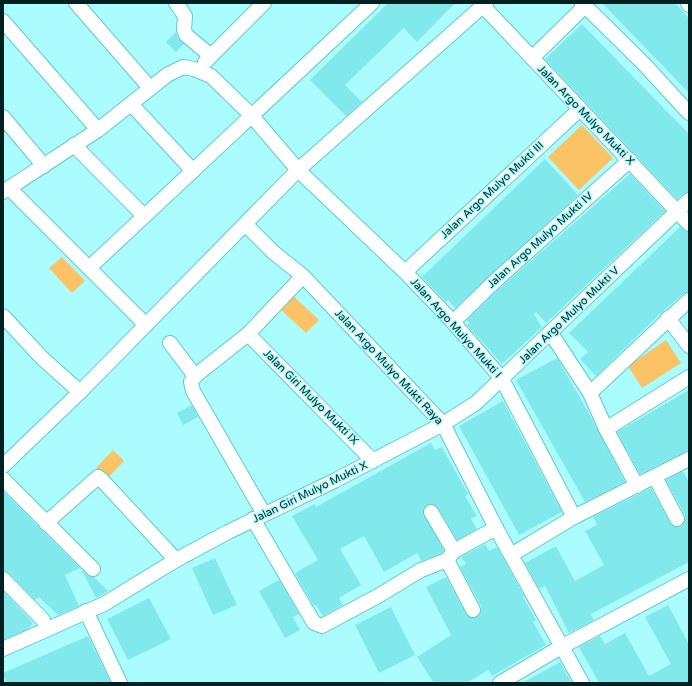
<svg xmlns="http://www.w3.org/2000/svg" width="692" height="686" viewBox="0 0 692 686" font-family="'Varela Round',sans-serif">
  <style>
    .green { fill: #fbc366 }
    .building { fill: #81e9ec }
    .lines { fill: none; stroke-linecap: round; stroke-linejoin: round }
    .street-casing { stroke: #5fc9cc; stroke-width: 16 }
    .street { stroke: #fff; stroke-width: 14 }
    .labels { text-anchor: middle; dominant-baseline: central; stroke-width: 3; stroke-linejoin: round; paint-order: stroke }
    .street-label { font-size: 11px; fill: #002021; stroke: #abfcfe }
  </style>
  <rect width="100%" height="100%" fill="#abfcfe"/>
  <g class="green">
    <polygon points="582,125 613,158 579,190 548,157"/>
    <polygon points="62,257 85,281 72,293 49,268"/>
    <polygon points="289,292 319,320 306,333 276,305"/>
    <polygon points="666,340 681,363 642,388 628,366"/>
    <polygon points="113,450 124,461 107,479 96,468"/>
  </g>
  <g class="building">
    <polygon points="388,3 455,3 417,42 404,28 345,85 362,102 346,116 310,80"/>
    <polygon points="602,3 675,3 689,18 689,93"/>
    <polygon points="582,24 689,134 689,192 683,194 677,199 545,59"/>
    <polygon points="176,32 178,38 184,44 176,52 166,42"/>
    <polygon points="545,159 578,195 455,308 448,300 446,302 422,277"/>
    <polygon points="630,174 665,211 546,323 536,312 534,314 542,327 502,364 467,325 469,323 467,320 500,288"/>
    <polygon points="680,227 689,232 689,292 683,294 663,311 596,376 580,359 588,352 569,333"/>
    <polygon points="557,358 591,417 625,482 585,502 516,380"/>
    <polygon points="689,390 689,450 640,474 617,432"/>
    <polygon points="503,401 562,512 519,535 459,426"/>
    <polygon points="192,405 198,417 183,425 177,413"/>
    <polygon points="431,443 435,450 442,447 468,494 465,496 477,516 471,519 477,529 457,540 438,508 431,504 424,508 423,512 444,550 442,553 421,561 417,553 384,572 364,536 340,549 361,585 339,598 343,605 323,616 316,605 314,606 295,573 318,560 292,516 315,504 316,507"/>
    <polygon points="683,471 689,482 689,562 591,614 594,620 569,633 545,586 539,589 525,563 556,546 575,581 604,565 585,531 597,525 593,517 651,488 670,523 676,527 681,526 684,523 685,515 666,480"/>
    <polygon points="3,491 80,568 65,575 79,606 58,615 39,597 35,600 9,573 3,571"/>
    <polygon points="485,544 489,551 497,547 524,596 523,597 536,620 533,622 546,645 492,676 488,670 467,683 434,683 417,657 451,635 426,587 446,577 466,614 472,618 477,617 480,614 481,606 460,567 466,564 461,557"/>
    <polygon points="215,558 237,605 213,615 192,568"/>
    <polygon points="81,569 87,575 94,577 108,591 96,598"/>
    <polygon points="279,580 299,614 293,617 300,630 285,638 259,591"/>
    <polygon points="3,591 33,623 28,629 3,640"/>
    <polygon points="149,598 171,639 128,660 107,619"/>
    <polygon points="668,605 689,644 689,683 599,683 579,647 600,636 605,644 625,633 649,676 671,664 645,617"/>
    <polygon points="391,607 415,655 379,673 355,625"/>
    <polygon points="88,636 111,683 6,683 3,673"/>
    <polygon points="560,662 572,683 522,683"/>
  </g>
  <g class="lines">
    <defs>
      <g id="street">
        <polyline points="76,3 150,88"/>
        <polyline points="176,3 185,16 184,30 186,35 211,56"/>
        <polyline points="582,3 643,63 689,113"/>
        <polyline points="688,3 689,5"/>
        <polyline points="483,6 689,224"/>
        <polyline points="3,21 98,130"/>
        <polyline points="532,58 585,6"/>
        <polyline points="205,62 264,3"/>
        <polyline points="132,105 193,171"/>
        <polyline points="3,117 44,166"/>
        <polyline points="74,145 144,216"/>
        <polyline points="9,188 146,325"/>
        <polyline points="3,192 98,130 167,75 183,67 194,69 211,76 252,116 298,170 405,272 453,322 502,379 574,517"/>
        <polyline points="246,225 273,252 303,276 443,424 496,528 582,683"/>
        <polyline points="89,268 372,3"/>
        <polyline points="405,272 580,109"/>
        <polyline points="3,316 42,358 80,392"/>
        <polyline points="668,318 689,346"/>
        <polyline points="453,322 494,282 630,160"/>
        <polyline points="550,332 590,393 606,429 637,486"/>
        <polyline points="248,334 373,461"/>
        <polyline points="170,343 195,376"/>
        <polyline points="590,393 689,300"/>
        <polyline points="606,429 689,377"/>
        <polyline points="3,466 80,392 298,170 486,3"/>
        <polyline points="655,477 677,519"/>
        <polyline points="3,479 93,569"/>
        <polyline points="431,512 454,551"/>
        <polyline points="264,514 193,391 191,382 195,376 248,334 303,276"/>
        <polyline points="253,519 314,623 322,626 378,596 421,570 447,560 454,551 496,528"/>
        <polyline points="46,523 98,477 101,479 176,560"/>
        <polyline points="511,555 574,517 689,459"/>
        <polyline points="447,560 473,610"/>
        <polyline points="3,579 43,620"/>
        <polyline points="86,611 120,683"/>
        <polyline points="3,649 104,604 176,560 228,532 334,481 443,424 476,403 689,200"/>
        <polyline points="500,683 561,647 689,579"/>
      </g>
    </defs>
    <use href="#street" class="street-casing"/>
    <use href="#street" class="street"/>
  </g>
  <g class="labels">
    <g class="street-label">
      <text transform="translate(586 115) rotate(46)">Jalan Argo Mulyo Mukti X</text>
      <text transform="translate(492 190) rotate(-43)">Jalan Argo Mulyo Mukti III</text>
      <text transform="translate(540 240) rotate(-42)">Jalan Argo Mulyo Mukti IV</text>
      <text transform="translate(569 315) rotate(-44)">Jalan Argo Mulyo Mukti V</text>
      <text transform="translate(456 328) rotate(48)">Jalan Argo Mulyo Mukti I</text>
      <text transform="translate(389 367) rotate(47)">Jalan Argo Mulyo Mukti Raya</text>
      <text transform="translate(311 397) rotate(45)">Jalan Giri Mulyo Mukti IX</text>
      <text transform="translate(310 492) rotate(-26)">Jalan Giri Mulyo Mukti X</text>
    </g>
  </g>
  <rect width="692" height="686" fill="none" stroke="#002021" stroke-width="8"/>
</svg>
